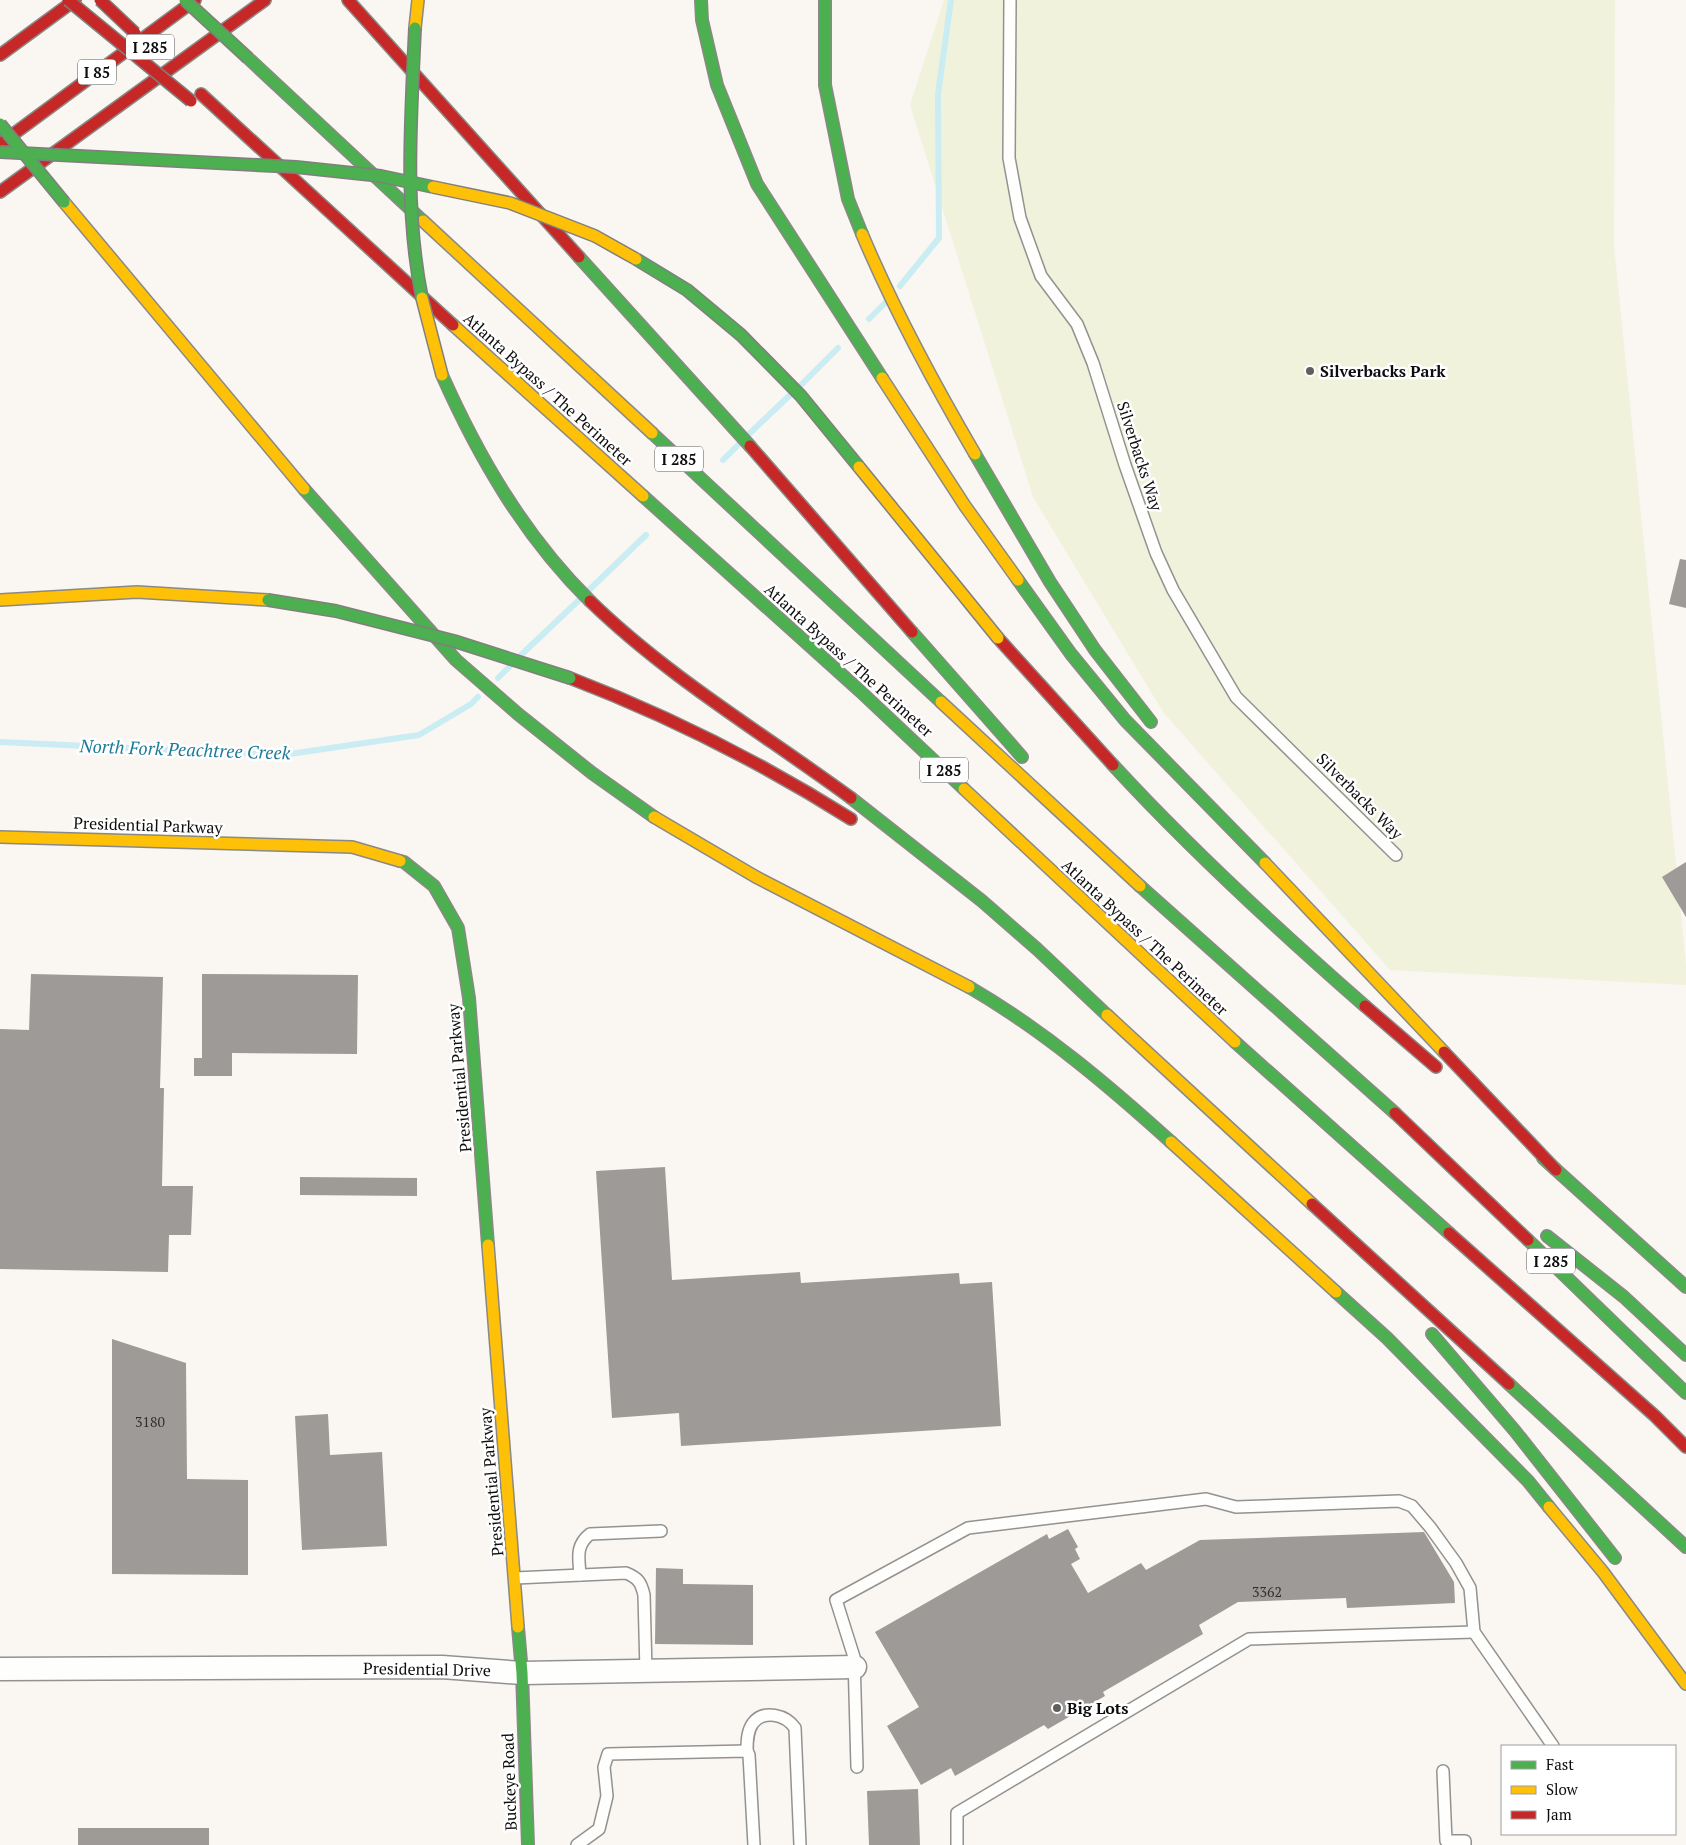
<svg xmlns="http://www.w3.org/2000/svg" width="1686" height="1845" viewBox="0 0 1686 1845" font-family="'PT Serif',serif">
  <style>
    .pitch { fill: #f1f2dc }
    .lines { fill: none; stroke-linecap: round; stroke-linejoin: round }
    .stream { stroke: #c9edf2; stroke-width: 6 }
    .building { fill: #9d9a97 }
    .lane-casing { stroke: #949290; stroke-width: 14 }
    .street-casing { stroke: #949290; stroke-width: 25 }
    .fast-casing { stroke: #8a8986; stroke-width: 14 }
    .slow-casing { stroke: #8a8986; stroke-width: 14 }
    .jam-casing { stroke: #8a8986; stroke-width: 14 }
    .lane { stroke: #fefefd; stroke-width: 11 }
    .street { stroke: #fefefd; stroke-width: 22 }
    .fast { stroke: #4caf50; stroke-width: 11 }
    .slow { stroke: #ffc107; stroke-width: 11 }
    .jam { stroke: #c62828; stroke-width: 11 }
    .fast-bridge-casing { stroke: #817f7d; stroke-width: 14; stroke-linecap: butt }
    .slow-bridge-casing { stroke: #817f7d; stroke-width: 14; stroke-linecap: butt }
    .jam-bridge-casing { stroke: #817f7d; stroke-width: 14; stroke-linecap: butt }
    .fast-bridge { stroke: #4caf50; stroke-width: 11 }
    .slow-bridge { stroke: #ffc107; stroke-width: 11 }
    .jam-bridge { stroke: #c62828; stroke-width: 11 }
    .poi-dot { fill: #605f5d; stroke: #fff; stroke-width: 2 }
    .labels { text-anchor: middle; dominant-baseline: central; stroke-width: 5; stroke-linejoin: round; paint-order: stroke }
    .number-label { font-size: 14px; fill: #313030 }
    .shield { fill: #fff; stroke: #565656; stroke-width: 1 }
    .shield-label { font-size: 15px; font-weight: bold; fill: #0d0d0d }
    .poi-label { font-size: 16px; font-weight: bold; fill: #0d0d0d; stroke: #fff; text-anchor: start }
    .street-label { font-size: 16px; fill: #0d0d0d; stroke: #fff }
    .water-label { font-size: 18px; font-style: italic; fill: #1c7c98; stroke: #fff }
  </style>
  <rect width="100%" height="100%" fill="#faf6f1"/>
  <polygon class="pitch" points="944,0 1615,0 1614,246 1686,964 1686,985 1390,970 1163,712 1033,497 910,105"/>
  <g class="lines">
    <g class="stream">
      <polyline points="900,286 939,238 938,94 951,0"/>
      <polyline points="869,319 886,302"/>
      <polyline points="800,386 838,348"/>
      <polyline points="749,434 791,394"/>
      <polyline points="723,460 740,443"/>
      <polyline points="588,591 646,535"/>
      <polyline points="521,655 579,600"/>
      <polyline points="498,678 510,666"/>
      <polyline points="0,742 283,755 419,735 471,704 478,697"/>
    </g>
  </g>
  <g class="building">
    <polygon points="1680,559 1686,560 1686,608 1669,604"/>
    <polygon points="1686,862 1686,917 1662,877"/>
    <polygon points="31,974 163,977 160,1088 164,1088 162,1186 193,1186 191,1235 169,1235 168,1272 0,1269 0,1029 29,1030"/>
    <polygon points="202,974 358,975 357,1054 232,1053 232,1076 194,1076 194,1058 202,1058"/>
    <polygon points="665,1167 672,1280 800,1272 801,1283 959,1273 960,1284 992,1282 1001,1426 681,1446 679,1413 612,1418 596,1171"/>
    <polygon points="300,1177 417,1178 417,1196 300,1195"/>
    <polygon points="112,1339 186,1363 187,1479 248,1480 248,1575 112,1574"/>
    <polygon points="328,1414 330,1455 382,1452 387,1546 302,1550 295,1416"/>
    <polygon points="1068,1529 1078,1547 1075,1549 1080,1559 1071,1564 1088,1593 1141,1563 1146,1570 1200,1540 1424,1532 1454,1582 1455,1603 1347,1608 1346,1598 1238,1602 1199,1625 1203,1634 1103,1692 1105,1696 1048,1729 1044,1725 955,1776 951,1768 921,1785 887,1726 919,1707 875,1632 1047,1534 1049,1539"/>
    <polygon points="656,1568 683,1569 683,1584 753,1585 753,1645 655,1644"/>
    <polygon points="918,1789 920,1845 869,1845 867,1791"/>
    <rect x="78" y="1828" width="131" height="17"/>
  </g>
  <g class="lines">
    <defs>
      <g id="lane">
        <polyline points="1010,0 1009,158 1020,218 1041,276 1077,324 1093,363 1125,465 1156,553 1173,590 1236,697 1396,855"/>
        <path d="M580,1575C579,1558 575,1546 590,1534L661,1531"/>
        <path d="M515,1578L626,1573C638,1578 641,1582 644,1595L646,1671"/>
        <path d="M747,1751C747,1742 747,1731 753,1723C764,1709 786,1715 795,1728L800,1845"/>
        <polyline points="857,1767 854,1657 836,1600 968,1528 1206,1499 1236,1507 1399,1501 1412,1506 1430,1527 1456,1563 1470,1588 1474,1632 1553,1746"/>
        <polyline points="1443,1771 1446,1841 1465,1841 1465,1845"/>
        <polyline points="577,1845 599,1829 607,1796 604,1767 608,1754 747,1751 749,1755 754,1845"/>
        <polyline points="957,1845 957,1813 1249,1639 1474,1632"/>
      </g>
      <polyline id="street" points="0,1669 442,1667 522,1673 855,1667"/>
      <g id="fast">
        <polyline points="701,0 702,20 717,85 757,184 882,378"/>
        <polyline points="825,0 825,85 848,199 862,234"/>
        <polyline points="248,58 423,221"/>
        <polyline points="579,257 750,446"/>
        <path d="M442,375C479,458 525,537 590,601"/>
        <polyline points="652,433 941,702"/>
        <polyline points="975,454 1050,582 1095,650 1151,722"/>
        <polyline points="304,489 456,660 518,714 592,773 654,817"/>
        <polyline points="643,496 860,691 964,789"/>
        <polyline points="1018,580 1071,654 1125,720 1265,863"/>
        <polyline points="912,632 1022,757"/>
        <path d="M1113,765C1192,851 1277,929 1365,1006"/>
        <polyline points="851,798 982,901 1037,949 1107,1015"/>
        <polyline points="400,861 404,862 434,886 458,928 469,998 488,1245"/>
        <polyline points="1140,886 1395,1113"/>
        <path d="M969,987C1043,1030 1108,1085 1171,1142"/>
        <polyline points="1235,1042 1449,1233"/>
        <polyline points="1543,1158 1686,1287"/>
        <polyline points="1547,1236 1624,1297 1686,1355"/>
        <polyline points="1528,1240 1686,1393"/>
        <polyline points="1336,1292 1387,1338 1528,1481 1549,1507"/>
        <polyline points="1432,1334 1515,1431 1615,1558"/>
        <polyline points="1509,1384 1686,1547"/>
        <polyline points="518,1627 522,1673 528,1845"/>
      </g>
      <g id="slow">
        <polyline points="415,28 418,0"/>
        <polyline points="64,202 304,489"/>
        <polyline points="423,221 652,433"/>
        <path d="M862,234C894,310 933,382 975,454"/>
        <polyline points="453,325 643,496"/>
        <polyline points="882,378 965,506 1018,580"/>
        <polyline points="0,600 137,592 268,600"/>
        <polyline points="941,702 1140,886"/>
        <polyline points="964,789 1235,1042"/>
        <polyline points="654,817 756,877 969,987"/>
        <polyline points="0,837 352,847 400,861"/>
        <polyline points="1265,863 1444,1052"/>
        <polyline points="1107,1015 1312,1204"/>
        <polyline points="1171,1142 1336,1292"/>
        <polyline points="488,1245 518,1627"/>
        <polyline points="1549,1507 1603,1572 1686,1684"/>
      </g>
      <g id="jam">
        <polyline points="348,0 579,257"/>
        <polyline points="0,55 75,0"/>
        <polyline points="201,94 453,325"/>
        <polyline points="0,144 195,0"/>
        <polyline points="0,192 265,0"/>
        <polyline points="750,446 912,632"/>
        <path d="M590,601C668,677 764,734 851,798"/>
        <polyline points="998,638 1113,765"/>
        <path d="M570,678C669,716 762,763 851,819"/>
        <polyline points="1365,1006 1436,1067"/>
        <polyline points="1444,1052 1556,1170"/>
        <polyline points="1395,1113 1528,1240"/>
        <polyline points="1312,1204 1509,1384"/>
        <polyline points="1449,1233 1655,1416 1686,1447"/>
      </g>
    </defs>
    <use href="#lane" class="lane-casing"/>
    <use href="#street" class="street-casing"/>
    <use href="#fast" class="fast-casing"/>
    <use href="#slow" class="slow-casing"/>
    <use href="#jam" class="jam-casing"/>
    <use href="#lane" class="lane"/>
    <use href="#street" class="street"/>
    <use href="#fast" class="fast"/>
    <use href="#slow" class="slow"/>
    <use href="#jam" class="jam"/>
    <defs>
      <g id="fast-bridge">
        <polyline points="185,0 248,58"/>
        <path d="M415,28C411,118 404,209 422,298"/>
        <polyline points="0,124 64,202"/>
        <polyline points="0,152 296,167 381,176 433,187"/>
        <polyline points="636,259 687,290 741,335 801,396 859,467"/>
        <polyline points="268,600 336,611 454,641 570,678"/>
      </g>
      <g id="slow-bridge">
        <polyline points="433,187 510,203 595,236 636,259"/>
        <polyline points="422,298 442,375"/>
        <polyline points="859,467 998,638"/>
      </g>
      <g id="jam-bridge">
        <polyline points="68,0 191,101"/>
        <polyline points="100,0 135,33"/>
      </g>
    </defs>
    <use href="#fast-bridge" class="fast-bridge-casing"/>
    <use href="#slow-bridge" class="slow-bridge-casing"/>
    <use href="#jam-bridge" class="jam-bridge-casing"/>
    <use href="#fast-bridge" class="fast-bridge"/>
    <use href="#slow-bridge" class="slow-bridge"/>
    <use href="#jam-bridge" class="jam-bridge"/>
  </g>
  <g class="poi-dot">
    <circle cx="1310" cy="371" r="5"/>
    <circle cx="1057" cy="1708" r="5"/>
  </g>
  <g class="labels">
    <g class="number-label">
      <text x="150" y="1421">3180</text>
      <text x="1267" y="1591">3362</text>
    </g>
    <g class="shield">
      <rect x="126" y="34.5" width="48" height="25" rx="4"/>
      <rect x="78" y="59.5" width="38" height="25" rx="4"/>
      <rect x="655" y="446.5" width="48" height="25" rx="4"/>
      <rect x="920" y="757.5" width="48" height="25" rx="4"/>
      <rect x="1527" y="1248.5" width="48" height="25" rx="4"/>
    </g>
    <g class="shield-label">
      <text x="150" y="47">I 285</text>
      <text x="97" y="72">I 85</text>
      <text x="679" y="459">I 285</text>
      <text x="944" y="770">I 285</text>
      <text x="1551" y="1261">I 285</text>
    </g>
    <g class="poi-label">
      <text x="1320" y="371">Silverbacks Park</text>
      <text x="1067" y="1708">Big Lots</text>
    </g>
    <g class="street-label">
      <text transform="translate(548 389) rotate(42)">Atlanta Bypass / The Perimeter</text>
      <text transform="translate(1140 456) rotate(72)">Silverbacks Way</text>
      <text transform="translate(849 660) rotate(42)">Atlanta Bypass / The Perimeter</text>
      <text transform="translate(1360 796) rotate(45)">Silverbacks Way</text>
      <text transform="translate(148 825) rotate(2)">Presidential Parkway</text>
      <text transform="translate(1145 937) rotate(43)">Atlanta Bypass / The Perimeter</text>
      <text transform="translate(459 1078) rotate(-95)">Presidential Parkway</text>
      <text transform="translate(491 1482) rotate(-95)">Presidential Parkway</text>
      <text transform="translate(427 1669) rotate(1)">Presidential Drive</text>
      <text transform="translate(509 1782) rotate(-92)">Buckeye Road</text>
    </g>
    <g class="water-label">
      <text transform="translate(185 749) rotate(2)">North Fork Peachtree Creek</text>
    </g>
  </g>
  <rect x="1501" y="1745" width="175" height="90" fill="#ffffff" stroke="#9e9e9e"/>
  <rect x="1511" y="1761" width="25" height="8" fill="#4caf50" stroke="#9e9e9e"/>
  <text x="1546" y="1770" font-size="15" fill="#0d0d0d">Fast</text>
  <rect x="1511" y="1786" width="25" height="8" fill="#ffc107" stroke="#9e9e9e"/>
  <text x="1546" y="1795" font-size="15" fill="#0d0d0d">Slow</text>
  <rect x="1511" y="1811" width="25" height="8" fill="#c62828" stroke="#9e9e9e"/>
  <text x="1546" y="1820" font-size="15" fill="#0d0d0d">Jam</text>
</svg>
